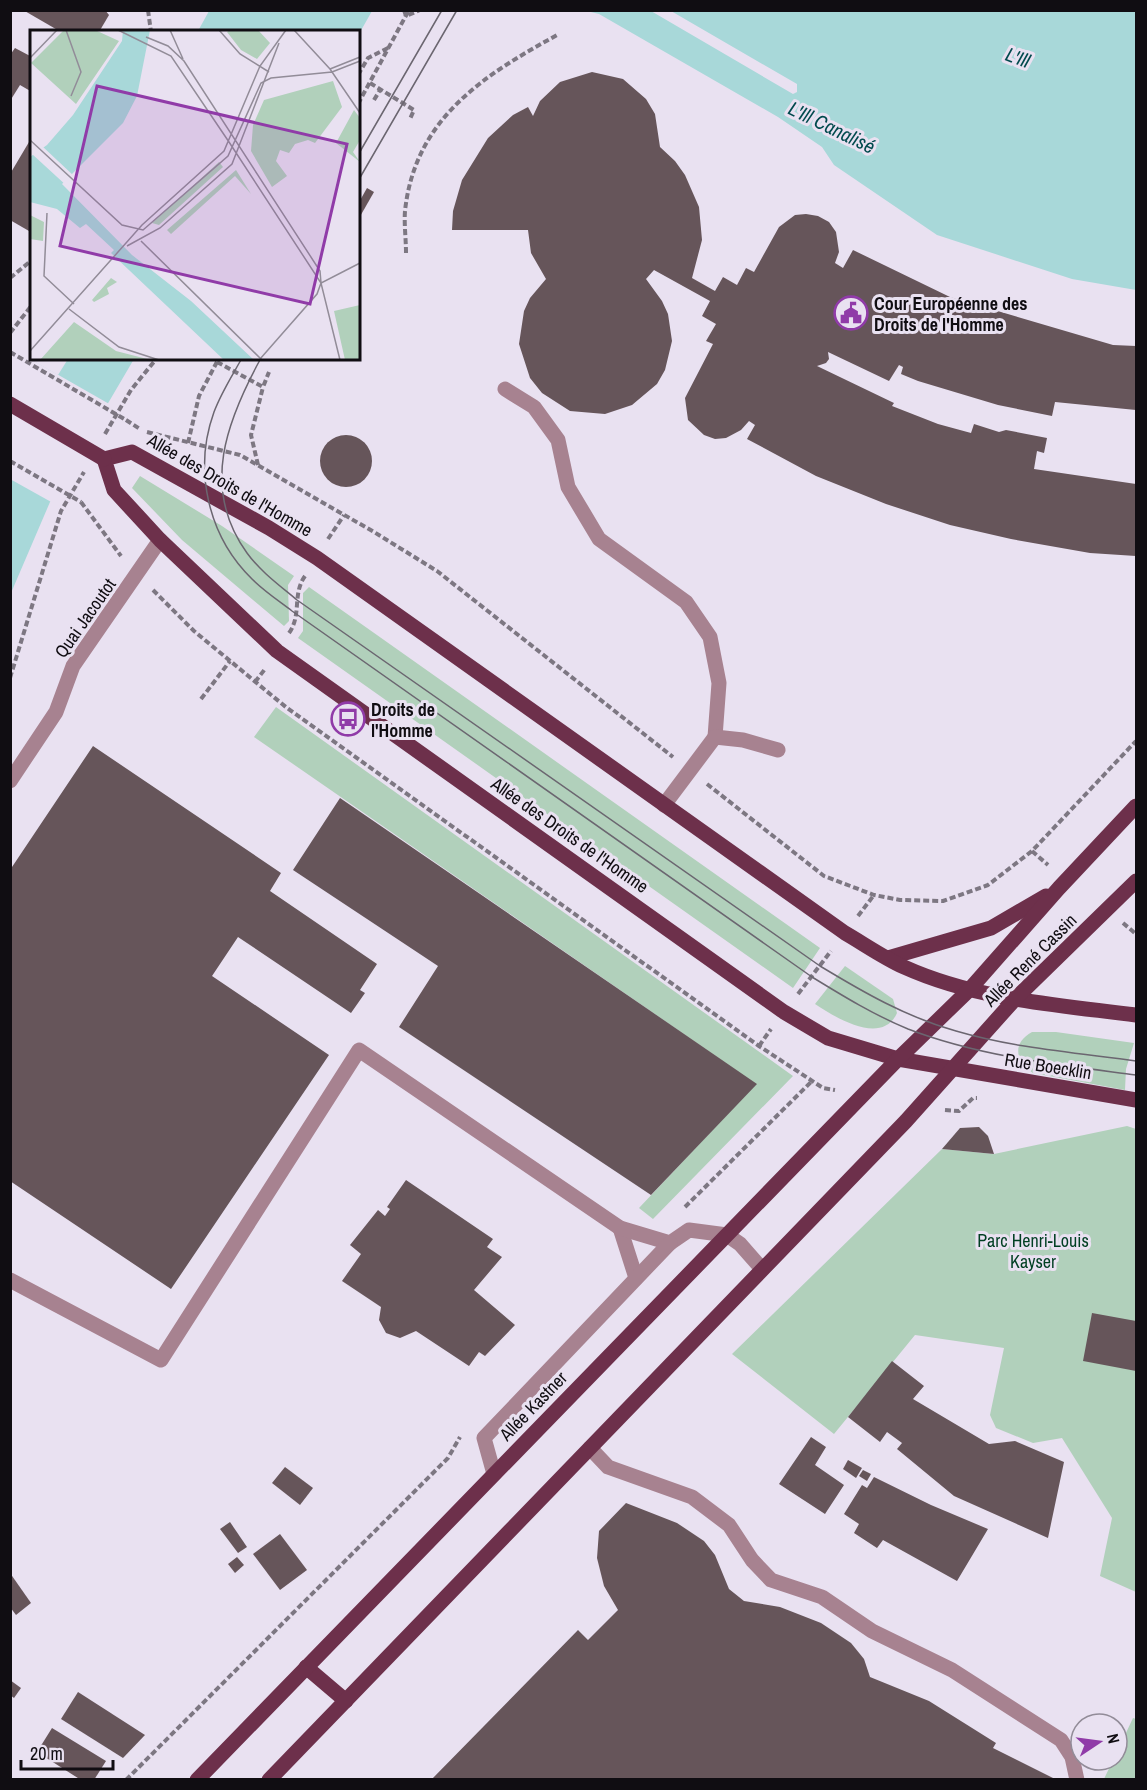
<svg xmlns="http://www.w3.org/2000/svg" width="1147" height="1790" viewBox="0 0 1147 1790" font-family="'Archivo Narrow',sans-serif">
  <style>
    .green { fill: #b1d0bb }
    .water { fill: #a8d8d9 }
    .pier { fill: #e9e1f1 }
    .building { fill: #66555a }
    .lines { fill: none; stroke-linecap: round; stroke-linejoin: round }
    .path { stroke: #7d7782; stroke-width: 4; stroke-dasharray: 6 3; stroke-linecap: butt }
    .minor { stroke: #a78290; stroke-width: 15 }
    .major { stroke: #6d304b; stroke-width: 15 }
    .tram { stroke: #6b6670; stroke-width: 1.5 }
    .path-bridge { stroke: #7d7782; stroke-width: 4; stroke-dasharray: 6 3; stroke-linecap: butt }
    .major-bridge { stroke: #6d304b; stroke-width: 15 }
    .labels { text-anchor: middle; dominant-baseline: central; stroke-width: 6; stroke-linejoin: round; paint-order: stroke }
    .poi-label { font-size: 18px; font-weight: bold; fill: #100d12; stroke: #e9e1f1; text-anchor: start }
    .street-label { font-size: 18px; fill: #100d12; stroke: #e9e1f1 }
    .park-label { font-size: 18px; fill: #003f22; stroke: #e9e1f1 }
    .water-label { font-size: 20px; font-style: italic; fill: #004a4d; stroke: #e9e1f1 }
    .inset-road { fill: none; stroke: #928c98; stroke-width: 1.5 }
    .view { fill: #903ba8; fill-opacity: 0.15; stroke: #903ba8; stroke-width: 3 }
    .inset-edge { fill: none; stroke: #100d12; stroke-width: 3 }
  </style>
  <rect width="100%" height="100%" fill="#e9e1f1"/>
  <g class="green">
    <polygon points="140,476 222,526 294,576 288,585 289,621 284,626 182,540 132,488"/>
    <polygon points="309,587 820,948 793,988 298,638 303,631 303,593"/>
    <polygon points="276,707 793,1076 653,1219 639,1208 756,1084 254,737"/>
    <path d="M845,966L893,999L897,1013C882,1046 836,1018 815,1004Z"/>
    <path d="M1032,1032H1056L1134,1043L1126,1069L1125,1090L1033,1073C1015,1061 1012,1043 1032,1032Z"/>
    <polygon points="1127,1126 1136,1129 1136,1592 1100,1576 1112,1518 1062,1438 1033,1443 996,1428 990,1415 1004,1348 915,1335 834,1434 732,1354 942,1149 994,1154"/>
    <polygon points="1133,1718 1136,1719 1136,1779 1104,1779 1113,1760 1117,1760 1117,1752"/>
  </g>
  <g class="water">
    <polygon points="209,11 209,10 372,11 359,34 358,32 198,31"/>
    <polygon points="587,11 651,11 793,94 797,92 797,84 671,11 1136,11 1136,290 1072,279 937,235 834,165 822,147 778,117 599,14"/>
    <polygon points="30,359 58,375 68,359 134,359 50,502 11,593 11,391"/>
  </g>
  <polygon class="pier" points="27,357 111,405 53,503 10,479 10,386"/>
  <g class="building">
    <polygon points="23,10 105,10 109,15 99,32 61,32"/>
    <polygon points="15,48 32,57 32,92 20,85 10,101 10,55"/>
    <polygon points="592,72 623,79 646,99 655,114 660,147 675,161 685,175 699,207 702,240 692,278 715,291 723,277 737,285 746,268 754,272 779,227 795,215 806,214 818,216 829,222 836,232 839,252 835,263 843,268 853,250 950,297 1113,345 1136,346 1136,410 1055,402 1052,416 998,405 918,381 901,374 903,367 899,365 889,381 828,352 829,359 826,363 817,366 894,403 892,406 938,424 971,433 974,424 999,432 1006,430 1047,438 1044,453 1037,451 1034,469 1136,484 1136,556 1090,553 1011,539 950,525 886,504 816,476 747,439 755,425 749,421 741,430 726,438 715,439 704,435 688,420 685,398 713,344 706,341 716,324 702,316 710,301 654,270 646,279 662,301 668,314 672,341 665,370 657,384 632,405 605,414 570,411 542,393 530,378 519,344 524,311 530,298 546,279 531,253 528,230 452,230 453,211 462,180 488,138 513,115 528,107 533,116 540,101 560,82"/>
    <polygon points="32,137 32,227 29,231 10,220 10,174"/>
    <polygon points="367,188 374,192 358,220 358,204"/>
    <circle cx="346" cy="461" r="26"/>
    <polygon points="93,746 281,873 270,891 377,964 360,990 365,993 351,1013 238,937 212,976 329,1055 171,1289 10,1181 10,870"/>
    <polygon points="340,798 757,1084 651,1195 399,1027 438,966 293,870"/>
    <polygon points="979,1127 988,1136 994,1154 942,1149 960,1128"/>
    <polygon points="406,1180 493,1239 487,1247 502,1257 474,1290 515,1325 485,1356 479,1352 469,1366 416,1331 400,1338 386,1333 379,1320 381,1307 342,1281 361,1254 350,1245 378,1210 385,1216 390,1209 387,1207"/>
    <polygon points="1092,1313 1136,1321 1136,1371 1083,1361"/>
    <polygon points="892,1361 924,1386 913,1399 989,1444 1015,1441 1064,1462 1048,1538 954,1496 897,1449 902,1443 887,1432 880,1442 848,1417"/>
    <polygon points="811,1437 826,1447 815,1465 844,1485 825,1514 779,1484"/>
    <polygon points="848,1460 862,1468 856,1478 843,1469"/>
    <polygon points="285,1467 313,1488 300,1505 272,1483"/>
    <polygon points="863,1470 871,1474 867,1481 859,1476"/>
    <polygon points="874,1477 931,1505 988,1529 957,1581 883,1540 877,1548 854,1533 859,1524 844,1514 862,1485 867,1488"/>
    <polygon points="626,1503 677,1523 704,1541 715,1555 729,1589 744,1601 780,1607 821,1623 851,1643 864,1659 870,1677 929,1701 996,1743 993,1748 1057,1780 431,1780 578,1630 588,1640 618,1610 604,1586 597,1558 599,1531"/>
    <polygon points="230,1522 247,1547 238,1553 220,1529"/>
    <polygon points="280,1534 307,1570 280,1590 253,1554"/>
    <polygon points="237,1557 244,1565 235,1573 228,1564"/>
    <polygon points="10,1573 31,1603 16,1615 10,1607"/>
    <polygon points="10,1680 21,1688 14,1698 10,1695"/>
    <polygon points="78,1692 145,1735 123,1758 61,1719"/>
    <polygon points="52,1728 106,1761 94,1780 81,1780 37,1752"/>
  </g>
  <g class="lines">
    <g class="path">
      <polyline points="148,10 151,32"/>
      <polyline points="404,10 406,16 420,10"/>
      <polyline points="358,75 368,58 388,48"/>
      <polyline points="370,83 414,110 410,119"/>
      <polyline points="374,100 380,90"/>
      <polyline points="358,104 409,10"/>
      <path d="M406,253C406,239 404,224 405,211C415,118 484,75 559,34"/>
      <polyline points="10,278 32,260"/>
      <polyline points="10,333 32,305"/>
      <polyline points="217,362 263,387 269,372"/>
      <polyline points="126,420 140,429"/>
      <polyline points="147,432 240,455 374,532 437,571 673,757"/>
      <polyline points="105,434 131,390 157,358"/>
      <polyline points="188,443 199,396 219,358"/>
      <polyline points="258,465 251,435 263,387"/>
      <polyline points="81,502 121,556"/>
      <polyline points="328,539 344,515"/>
      <polyline points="153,590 194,631 287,708 759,1046 823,1088 835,1090"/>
      <path d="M289,633C302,615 292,594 305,576"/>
      <polyline points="10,678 61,511 84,472"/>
      <polyline points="255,682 265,669"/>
      <polyline points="201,699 230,661"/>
      <polyline points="707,784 824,876 874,895 900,900 943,901 988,885 1032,851 1136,741"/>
      <polyline points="1032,851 1048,865"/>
      <polyline points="858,916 874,895"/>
      <polyline points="1123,923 1136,934"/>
      <polyline points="798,994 831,951"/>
      <polyline points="759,1046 771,1029"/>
      <polyline points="945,1110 959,1111 973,1098 977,1098"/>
      <polyline points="685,1207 812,1081"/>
      <polyline points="126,1780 448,1458 460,1437"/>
    </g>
    <g class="minor">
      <polyline points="505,389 534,407 558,440 568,487 599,539 686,602 710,637 719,683 715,737"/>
      <polyline points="10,781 56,712 73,666 160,540"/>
      <polyline points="664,805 715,737 743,740 778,750"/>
      <polyline points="620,1228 636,1278"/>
      <polyline points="10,1280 161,1360 359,1050 620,1228 670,1243 689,1230 727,1235 740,1244 762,1269"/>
      <polyline points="590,1448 608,1467 692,1497 729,1525 752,1560 771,1580 822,1597 872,1631 952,1670 1061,1740 1072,1757 1077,1780"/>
      <polyline points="494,1474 484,1438 670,1243"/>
    </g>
    <g class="major">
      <polyline points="888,958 991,928 1046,896"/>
      <path d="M1136,1015C1059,1005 977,1000 904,967C884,958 864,944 845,933L317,558L269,528L132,452L104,459L114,490L160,540L277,651L784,1012L828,1038L898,1059L1136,1100"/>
      <polyline points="306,1667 346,1701"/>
      <polyline points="197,1780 898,1059 970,989 1059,888 1136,806"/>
      <polyline points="269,1780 906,1121 1015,999 1136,881"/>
    </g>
    <g class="tram">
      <polyline points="358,155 442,10"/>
      <polyline points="358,181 457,10"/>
      <path d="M242,358C232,376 221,393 214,412C193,470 208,536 252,579C264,591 279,601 292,611L812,977C843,996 874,1015 908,1029C981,1057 1060,1065 1136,1075"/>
      <path d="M261,358C227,420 200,488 247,553C260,571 279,585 297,600L820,966C863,992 906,1017 956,1031C1014,1048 1077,1053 1136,1061"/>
    </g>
    <g class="path-bridge">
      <polyline points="10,352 126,420"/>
      <polyline points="10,461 81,502"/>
    </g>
    <polyline class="major-bridge" points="10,404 104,459"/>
  </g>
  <defs>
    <symbol id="civic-ring" viewBox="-11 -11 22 22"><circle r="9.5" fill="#e9e1f1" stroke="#903ba8" stroke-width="1.5"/><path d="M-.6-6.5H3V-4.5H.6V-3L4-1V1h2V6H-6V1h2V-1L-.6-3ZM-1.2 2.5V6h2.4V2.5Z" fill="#903ba8"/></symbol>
    <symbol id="bus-ring" viewBox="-11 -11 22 22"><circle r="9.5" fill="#e9e1f1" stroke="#903ba8" stroke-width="1.5"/><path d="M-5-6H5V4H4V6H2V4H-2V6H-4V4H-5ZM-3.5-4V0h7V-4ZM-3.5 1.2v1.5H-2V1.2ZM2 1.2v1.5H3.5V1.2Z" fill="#903ba8"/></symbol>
  </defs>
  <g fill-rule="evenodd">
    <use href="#civic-ring" x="832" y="294" width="38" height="38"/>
    <use href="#bus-ring" x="329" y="700" width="38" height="38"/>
  </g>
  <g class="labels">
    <g class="poi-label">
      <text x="874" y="303">Cour Européenne des<tspan x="874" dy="21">Droits de l'Homme</tspan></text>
      <text x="371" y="709">Droits de<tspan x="371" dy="21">l'Homme</tspan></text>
    </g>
    <g class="street-label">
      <text transform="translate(230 485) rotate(30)">Allée des Droits de l'Homme</text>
      <text transform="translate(85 618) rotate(-55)">Quai Jacoutot</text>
      <text transform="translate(570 835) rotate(35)">Allée des Droits de l'Homme</text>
      <text transform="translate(1030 960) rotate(-45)">Allée René Cassin</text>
      <text transform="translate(1048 1066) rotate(9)">Rue Boecklin</text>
      <text transform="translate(533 1406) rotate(-46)">Allée Kastner</text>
    </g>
    <g class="park-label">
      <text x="1033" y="1240">Parc Henri-Louis<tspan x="1033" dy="21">Kayser</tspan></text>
    </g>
    <g class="water-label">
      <text transform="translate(1018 57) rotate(21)">L'Ill</text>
      <text transform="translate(832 127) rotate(26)">L'Ill Canalisé</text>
    </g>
  </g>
  <g transform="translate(30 30)">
    <rect width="330" height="330" fill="#e9e1f1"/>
    <path d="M34,0H65L89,11L46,74L1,33ZM200,0H228L240,13L227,29L211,20L197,2ZM303,51L312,77L285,113L278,110L265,114L259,123L250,120L246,131L257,146L242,157L221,121L223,95L234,70ZM324,80L330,88V110L323,122L330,132L306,113ZM189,132L193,137L129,195L122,193ZM206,140L221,164L205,146L141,204L137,200ZM0,185L14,192L13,211L0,209ZM81,248L87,252L77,258L79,264L64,272L62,270ZM330,275V330H315L304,281ZM44,292L86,321L121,330H10Z" fill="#b1d0bb"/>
    <path d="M93,0H120L107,66L93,93L32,154L102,225L161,271L224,330H194L81,223L84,220L56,194L50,198L27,179L0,172V127L17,115L43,85L92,11Z" fill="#a8d8d9"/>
    <path d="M12,116L44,146L36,154L38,157L2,124Z" fill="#e9e1f1"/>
    <path class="inset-road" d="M36,0L51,42L41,66M88,0L141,26L199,112L291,253L310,330M140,0L153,29M189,0L210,24L239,42M264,0L300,39L330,83M116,7L138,16L154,31L290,241L291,253M0,28L27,0M300,39L330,27M0,110L92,195L113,200L198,126L231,53L241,48L302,42L330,31M17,183L14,246L44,274M111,211L232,330M97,216L130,198L202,134L249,13M39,279L89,317L129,330M0,321L112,195L194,121L230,36L256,0M230,329L287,264L291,253L330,233"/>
    <path class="view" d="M67,56L317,114L280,274L30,216Z"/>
    <rect width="330" height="330" class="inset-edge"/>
  </g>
  <rect width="1147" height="1790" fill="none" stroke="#100d12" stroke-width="24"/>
  <g transform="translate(1099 1742) rotate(77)"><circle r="28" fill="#e9e1f1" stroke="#928c98" stroke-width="1.5"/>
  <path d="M0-4.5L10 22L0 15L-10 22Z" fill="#903ba8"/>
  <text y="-9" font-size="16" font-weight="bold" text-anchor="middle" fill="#100d12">N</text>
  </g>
  <path d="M21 1760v9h92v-9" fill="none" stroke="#100d12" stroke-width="3"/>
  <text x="30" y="1760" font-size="18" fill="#100d12" stroke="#e9e1f1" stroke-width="4.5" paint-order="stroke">20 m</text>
</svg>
